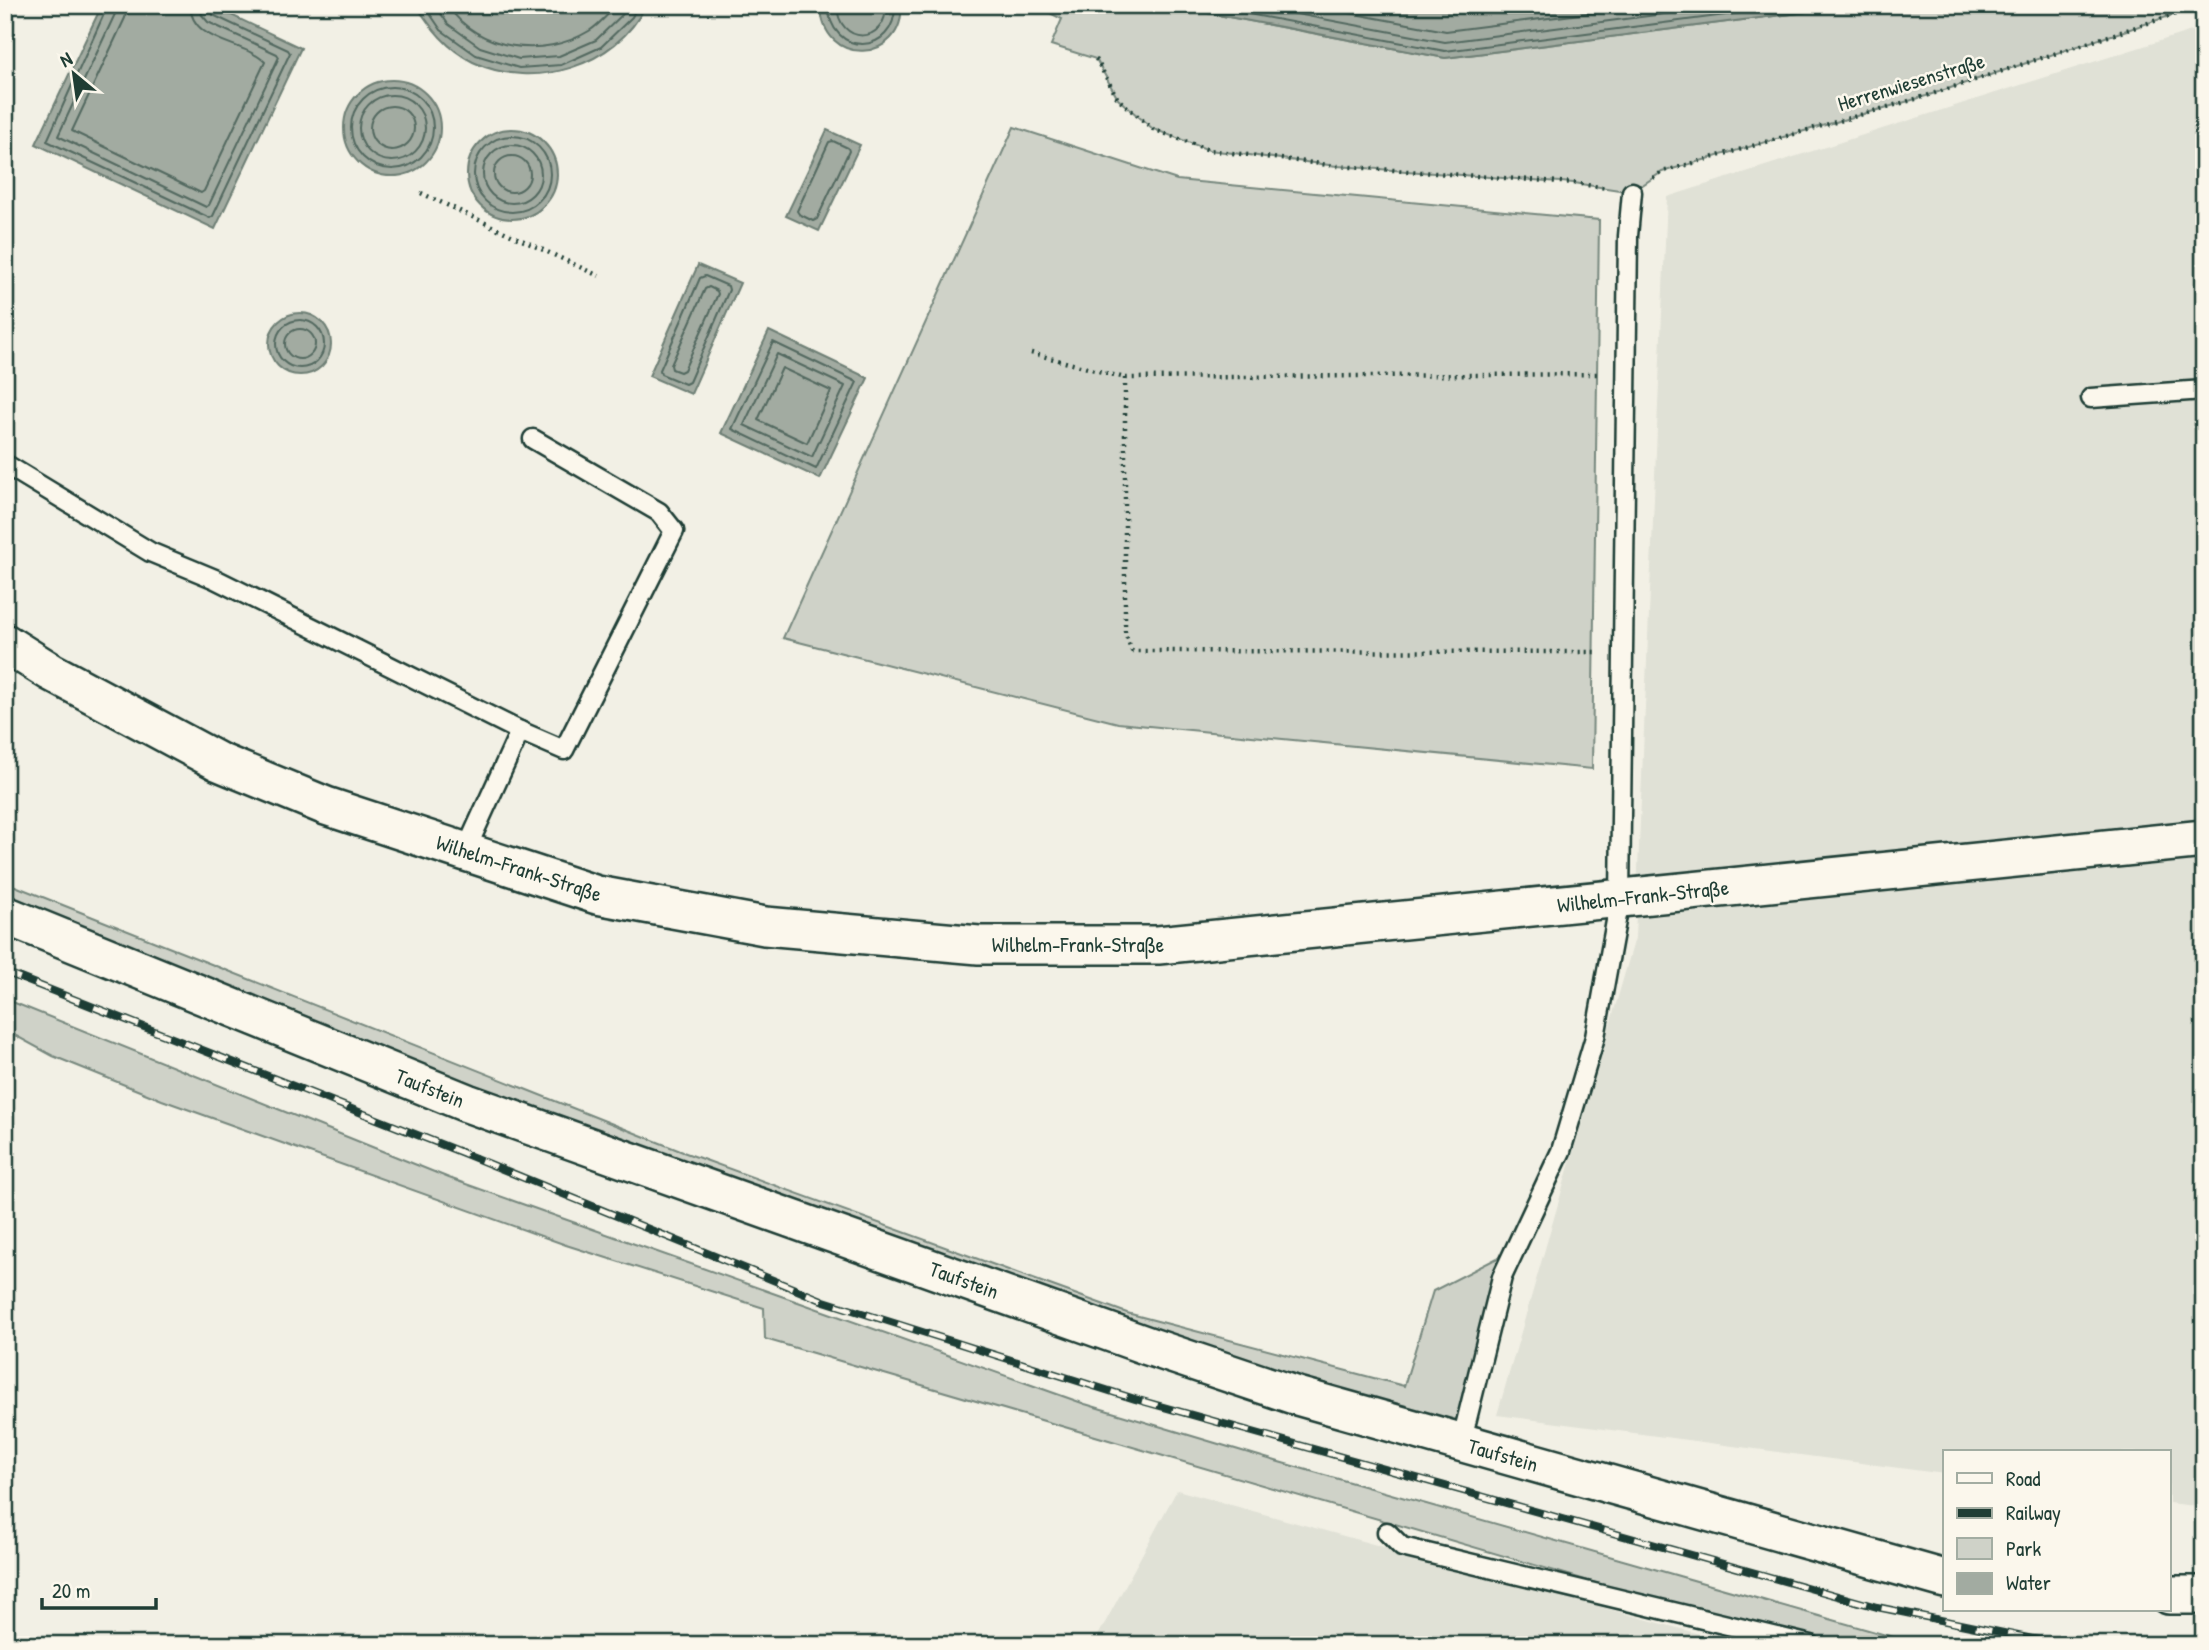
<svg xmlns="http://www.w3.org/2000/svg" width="2209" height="1650" viewBox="0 0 2209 1650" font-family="'Patrick Hand',sans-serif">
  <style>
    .built { fill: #e0e1d6 }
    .green { fill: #cfd2c8; stroke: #77887e; stroke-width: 2 }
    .water { fill: #a2aba1; stroke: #6e7f75; stroke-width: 2 }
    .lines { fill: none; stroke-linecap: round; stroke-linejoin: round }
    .shore { stroke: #536960; stroke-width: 2 }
    .service-casing { stroke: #1f3d34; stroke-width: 23 }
    .minor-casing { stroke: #1f3d34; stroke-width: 42 }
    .path { stroke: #1f3d34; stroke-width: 4.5; stroke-dasharray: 2 5; stroke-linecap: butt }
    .service { stroke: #fbf7ec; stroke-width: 18 }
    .minor { stroke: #fbf7ec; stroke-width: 37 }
    .rail-casing { stroke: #1f3d34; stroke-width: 8 }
    .rail { stroke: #fbf7ec; stroke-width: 5; stroke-dasharray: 16; stroke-linecap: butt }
    .labels { text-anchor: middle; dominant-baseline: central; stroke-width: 5; stroke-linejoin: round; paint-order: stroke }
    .street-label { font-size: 21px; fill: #1f3d34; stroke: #fbf7ec }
  </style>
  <rect width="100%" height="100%" fill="#f2f0e5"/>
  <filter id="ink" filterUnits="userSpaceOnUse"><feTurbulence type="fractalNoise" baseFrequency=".0143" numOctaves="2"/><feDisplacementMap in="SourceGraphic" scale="14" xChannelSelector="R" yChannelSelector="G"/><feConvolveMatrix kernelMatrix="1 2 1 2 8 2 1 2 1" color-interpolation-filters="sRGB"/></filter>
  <g filter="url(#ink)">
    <g class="built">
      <polygon points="2204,27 2204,1507 2169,1503 2169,1452 1945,1452 1945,1474 1497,1415 1635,938 1667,197"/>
      <polygon points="1177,1490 1739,1645 1093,1645"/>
    </g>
    <g class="green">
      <polygon points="1034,5 1165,5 1445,58 1838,8 1843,5 2203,5 1926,96 1662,172 1632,192 1574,183 1337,166 1209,150 1153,129 1118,99 1096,59 1051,45 1062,19"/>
      <polygon points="1014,127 1177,180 1599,220 1592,769 1118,723 783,638"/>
      <polygon points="5,882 683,1152 1127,1313 1404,1386 1433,1291 1515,1249 1461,1443 1297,1396 5,915"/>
      <polygon points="5,999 449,1178 1085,1404 1279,1462 1921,1645 1807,1645 765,1339 764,1308 566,1245 162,1100 53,1056 5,1030"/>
    </g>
    <g class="water">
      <polygon points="102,5 210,5 301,48 215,229 36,144"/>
      <path d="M416,5H646C616,67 534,91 473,62C447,49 431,28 416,5Z"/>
      <path d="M821,5H901C906,63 821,69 821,5Z"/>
      <polygon points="1165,5 1843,5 1838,8 1445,58"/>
      <circle cx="392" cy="128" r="48"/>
      <circle cx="512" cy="174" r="45"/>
      <polygon points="827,130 860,145 819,231 786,216"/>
      <polygon points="698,265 740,283 691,394 649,376"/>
      <circle cx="300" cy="344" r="31"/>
      <polygon points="769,331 868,378 820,479 721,433"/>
    </g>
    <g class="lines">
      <g class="shore">
        <polyline points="108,5 47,141 210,218 213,216 290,53 288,50 213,15 209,5"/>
        <polyline points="117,5 115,14 58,136 206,207 209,205 279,57 277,54 208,22 202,15 200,5"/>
        <path d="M127,5L125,18L72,131L201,193L204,191L265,62C244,41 191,43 190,5"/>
        <polyline points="424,5 441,30 476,55 519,68 561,65 601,47 632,17 638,5"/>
        <polyline points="435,5 448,24 480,47 519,59 559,56 596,40 625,12 628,5"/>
        <path d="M447,5C478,51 543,59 589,31C599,25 608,14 617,5"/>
        <path d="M828,5C830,58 896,56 895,5"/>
        <path d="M837,5C838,46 887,45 886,5"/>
        <polyline points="1201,5 1445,51 1804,5"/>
        <polyline points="1249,5 1445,42 1734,5"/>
        <polyline points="1306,5 1446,31 1651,5"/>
        <circle cx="392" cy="128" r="41"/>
        <circle cx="392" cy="128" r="33"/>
        <circle cx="392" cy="128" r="22"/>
        <circle cx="512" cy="174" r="38"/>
        <polygon points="833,141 848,148 849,151 817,219 813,221 799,214 797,211 829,142"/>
        <circle cx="512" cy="174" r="29"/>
        <circle cx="512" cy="174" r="18"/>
        <polygon points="705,276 728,286 729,290 689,382 685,384 661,374 660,370 700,278"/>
        <polygon points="709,287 717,291 718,294 684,370 680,372 672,369 671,365 705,289"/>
        <circle cx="300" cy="344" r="24"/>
        <circle cx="300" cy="344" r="15"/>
        <polygon points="773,342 857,382 816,469 732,429"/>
        <polygon points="777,354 845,386 812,457 744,425"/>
        <polygon points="782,368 831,391 807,443 758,420"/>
      </g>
      <defs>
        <g id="service">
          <polyline points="2091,398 2204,390"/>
          <polyline points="5,464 150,552 215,579 520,731 564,750 674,531 659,512 533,439"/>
          <polyline points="465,852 520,731"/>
          <polyline points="1461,1443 1502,1277 1561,1151 1595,1037 1620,899 1628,236 1632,192"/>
          <polyline points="1387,1532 1402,1547 1811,1645"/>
        </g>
        <g id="minor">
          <polyline points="5,643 51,672 219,762 326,806 597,895 765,926 979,945 1158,945 2204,839"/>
          <polyline points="5,915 467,1103 1148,1346 1297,1396 1945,1579"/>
          <polyline points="2169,1595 2204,1595"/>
        </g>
      </defs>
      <use href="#service" class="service-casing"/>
      <use href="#minor" class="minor-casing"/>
      <g class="path">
        <polyline points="1096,59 1118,99 1153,129 1209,150 1337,166 1574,183 1606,188"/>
        <polyline points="1653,178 1662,172 1926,96 2203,5"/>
        <polyline points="421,193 599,276"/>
        <polyline points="1031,353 1125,378 1598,374"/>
        <polyline points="1125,378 1125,633 1132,651 1598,652"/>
      </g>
      <use href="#service" class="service"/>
      <use href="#minor" class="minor"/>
      <defs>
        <polyline id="rail" points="5,972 463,1153 824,1301 1135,1399 1877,1607 2063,1645"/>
      </defs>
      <use href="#rail" class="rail-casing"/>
      <use href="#rail" class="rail"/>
    </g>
  </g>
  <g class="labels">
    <g class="street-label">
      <text transform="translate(1911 82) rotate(-17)">Herrenwiesenstraße</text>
      <text transform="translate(519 868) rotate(18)">Wilhelm-Frank-Straße</text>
      <text transform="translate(1643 896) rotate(-6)">Wilhelm-Frank-Straße</text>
      <text x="1078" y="944">Wilhelm-Frank-Straße</text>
      <text transform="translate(430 1088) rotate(22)">Taufstein</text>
      <text transform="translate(964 1280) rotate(20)">Taufstein</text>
      <text transform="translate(1503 1455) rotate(16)">Taufstein</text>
    </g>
  </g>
  <rect width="2209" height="1650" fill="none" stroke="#fbf7ec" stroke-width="28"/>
  <rect x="14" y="14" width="2181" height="1622" fill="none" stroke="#1f3d34" stroke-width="2.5" filter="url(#ink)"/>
  <rect x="1943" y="1450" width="228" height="161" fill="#fbf7ec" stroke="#a3ada2" stroke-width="2"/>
  <rect x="1957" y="1473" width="35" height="10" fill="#fbf7ec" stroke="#a3ada2" stroke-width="2"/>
  <text x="2006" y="1486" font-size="21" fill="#1f3d34">Road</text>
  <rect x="1957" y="1508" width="35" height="10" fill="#1f3d34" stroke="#a3ada2" stroke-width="2"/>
  <text x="2006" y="1520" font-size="21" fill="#1f3d34">Railway</text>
  <rect x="1957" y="1538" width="35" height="21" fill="#cfd2c8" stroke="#a3ada2" stroke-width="2"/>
  <text x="2006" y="1556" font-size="21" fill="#1f3d34">Park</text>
  <rect x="1957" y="1573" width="35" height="21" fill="#a2aba1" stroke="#a3ada2" stroke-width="2"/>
  <text x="2006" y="1590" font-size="21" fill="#1f3d34">Water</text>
  <g transform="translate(74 74) rotate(331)" stroke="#fbf7ec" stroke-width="5" paint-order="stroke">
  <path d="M0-5L12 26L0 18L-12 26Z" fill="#1f3d34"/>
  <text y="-10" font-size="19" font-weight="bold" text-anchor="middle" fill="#1f3d34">N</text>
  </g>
  <path d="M42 1598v10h114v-10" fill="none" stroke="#1f3d34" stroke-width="3.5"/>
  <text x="52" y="1598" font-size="21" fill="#1f3d34" stroke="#fbf7ec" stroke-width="5" paint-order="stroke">20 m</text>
</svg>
